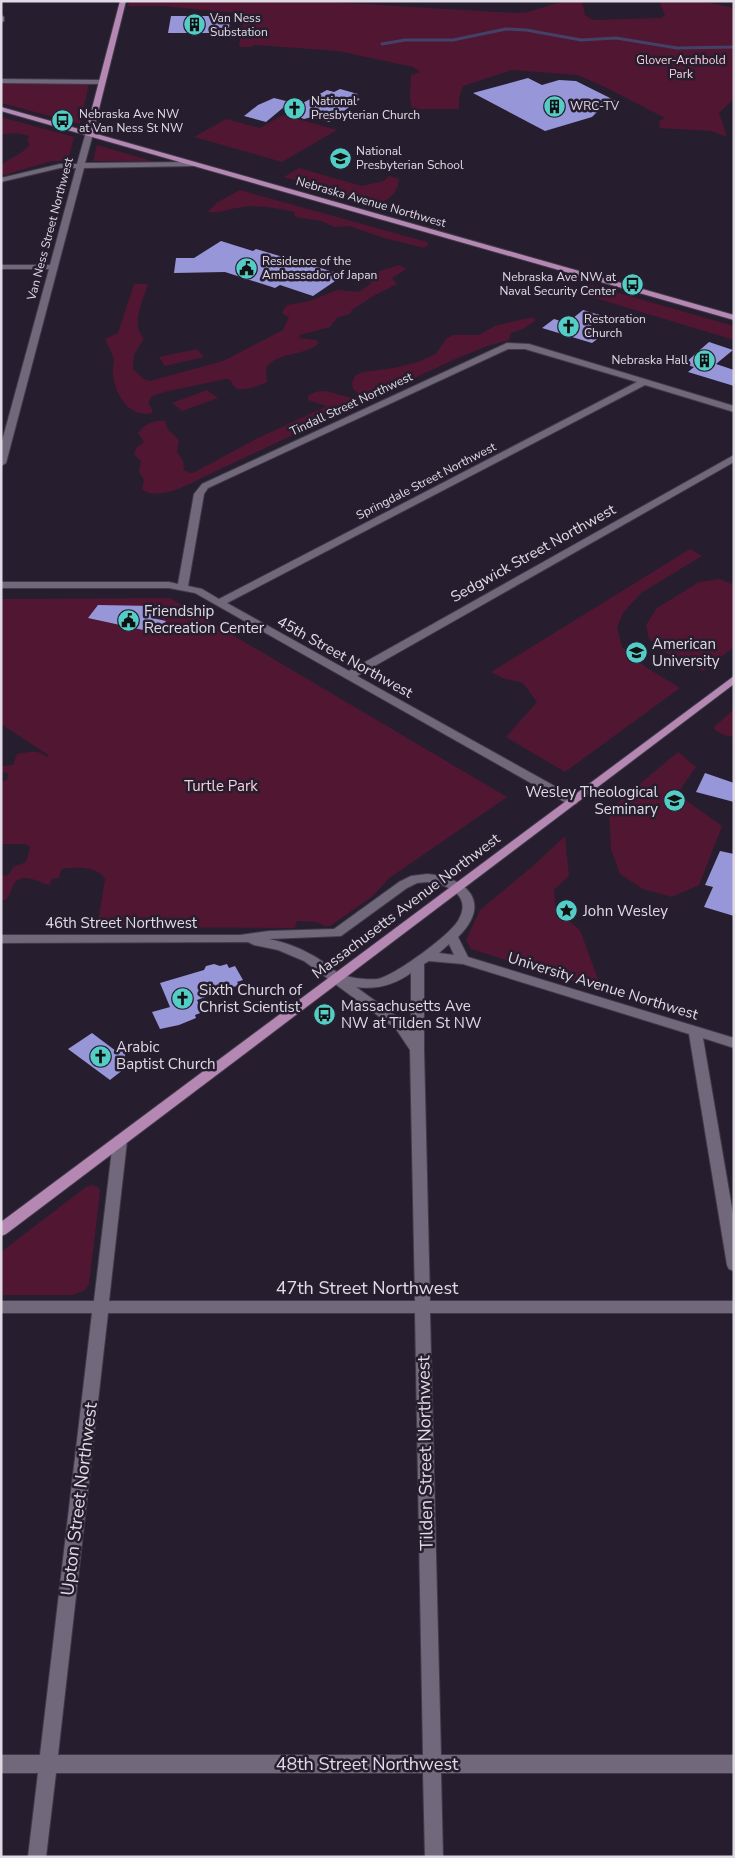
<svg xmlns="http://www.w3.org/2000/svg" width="735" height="1858" viewBox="0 0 735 1858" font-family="'Nunito Sans',sans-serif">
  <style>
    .green { fill: #511632 }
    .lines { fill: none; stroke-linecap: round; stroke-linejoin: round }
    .stream { stroke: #434166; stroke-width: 3 }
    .building { fill: #9796d8 }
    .minor-casing { stroke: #413a48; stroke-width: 2 }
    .major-casing { stroke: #413a48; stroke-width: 2 }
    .minor { fill: #71687b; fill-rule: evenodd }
    .major { fill: #b588b4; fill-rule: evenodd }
    .labels { text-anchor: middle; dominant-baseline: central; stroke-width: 5; stroke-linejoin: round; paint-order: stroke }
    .far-poi-label { font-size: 12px; fill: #e0dae5; stroke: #261e2e; text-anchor: start }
    .far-park-label { font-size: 12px; fill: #f7cedd; stroke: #261e2e }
    .far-street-label { font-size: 12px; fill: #e0dae5; stroke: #261e2e }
    .street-label { font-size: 15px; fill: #e0dae5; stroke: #261e2e }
    .poi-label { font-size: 15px; fill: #e0dae5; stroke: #261e2e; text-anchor: start }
    .park-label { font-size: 15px; fill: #f7cedd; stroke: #261e2e }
    .near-street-label { font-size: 18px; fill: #e0dae5; stroke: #261e2e }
  </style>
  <rect width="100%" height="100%" fill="#261e2e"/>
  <g class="green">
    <polygon points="129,1 330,2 516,13 528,12 564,1 582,1 585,15 593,20 661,18 665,15 659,1 702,1 729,7 734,8 734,98 719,113 727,137 711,131 660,128 659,121 665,118 603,86 577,75 512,70 463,86 459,97 459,109 412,109 410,98 411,75 420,72 413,67 338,51 254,45 252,47 240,47 239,44 245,14 163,6 128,6"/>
    <polygon points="1,84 89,84 80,124 1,103"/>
    <polygon points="283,115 337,130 282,162 194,137 226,119 260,128"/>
    <path d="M1,117L74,137L68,161H52L1,176V165C11,157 23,154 30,144L27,141L29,136C20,132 10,133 1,135Z"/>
    <polygon points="97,145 152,161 93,161"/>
    <path d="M299,168L362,186L384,181L389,176L399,179C398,193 390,198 378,205L284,177Z"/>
    <path d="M240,190L427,242L429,244L424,248L384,238L349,226L334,227L321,221L295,217L294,212C277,208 261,205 243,207C231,208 219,214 208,212L216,203Z"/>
    <path d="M400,265L406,269L392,278L397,284L375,295L352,310L350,314L337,318L330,327L300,335L299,338L316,340L319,343C304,357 278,351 266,368L267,382C260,385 246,391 238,389C234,388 232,383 230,380L226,379L164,392L152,396L148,403L152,409V413C129,419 114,393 113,373C112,368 115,361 113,357C111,351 108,346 105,339L118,333L134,284H148C143,301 130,325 144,338L134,355L133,369L144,379L150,381L223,361L283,330L289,317L283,314V310L287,305L310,301L337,290L359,292L372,283L361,279L362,276Z"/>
    <polygon points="587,284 734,326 734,340 575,292"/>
    <path d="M528,318H535V321L523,329L511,333L509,340L487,346L453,360L197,480C185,487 154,501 142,489L144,480L139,472L141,461L134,454L137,447L144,442L138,433C144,424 155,420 165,421L168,430L179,440L177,452L183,461L184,470L191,473L195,472L256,439L327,406L308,400V396C326,383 339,400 357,397L359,394L353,389L352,383L355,376L363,372L394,368L418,362L436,354L446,339L453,335H479L495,326Z"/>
    <polygon points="197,349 204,357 165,366 159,357"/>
    <polygon points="207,390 218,398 182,411 172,403"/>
    <polygon points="690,549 702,556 641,593 623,613 617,627 622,647 647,668 680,688 565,772 506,737 537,702 523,683 503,678 491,672"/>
    <polygon points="720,579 734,585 734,647 703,671 663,651 649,639 646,625 657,608 699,582"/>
    <path d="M170,598L507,797L388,879L373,896L330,926H325L316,922L297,921L295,928L97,927L105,879C96,865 79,868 64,868L61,870L59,878L52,879L49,885C39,883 21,870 13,886C10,892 10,896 5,900H2L1,875L6,876L10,873L13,867L26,862L30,847L25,844H1V782L7,780L8,773L1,772V766L13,765L17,754C29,752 38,749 47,757L48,755L1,724V599Z"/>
    <polygon points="734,709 734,737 724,735 715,730 714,727"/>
    <polygon points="678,752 696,767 677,794 722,826 699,885 672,897 643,889 620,874 611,849 609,810"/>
    <polygon points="565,836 569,876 554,890 556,910 580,930 602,990 471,949 466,940 480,910 533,866"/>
    <polygon points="93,1185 99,1188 100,1192 89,1284 85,1290 73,1295 1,1295 1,1252 86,1187"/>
  </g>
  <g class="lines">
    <polyline class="stream" points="382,44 405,40 453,40 506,29 526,30 581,40 616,38 677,48 734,47"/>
  </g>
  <g class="building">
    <polygon points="171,16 231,16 228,33 168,33"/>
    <polygon points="528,78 542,85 559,80 576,81 620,103 600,109 592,117 545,131 473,93"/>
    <polygon points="340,89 358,94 353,97 360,99 329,122 312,117 304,119 286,112 327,90 334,92"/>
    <polygon points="274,98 290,102 266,122 244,116 258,105"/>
    <polygon points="221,241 253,251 256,249 344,275 313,296 280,285 275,288 225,272 174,273 176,258 194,258"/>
    <polygon points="583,310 603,316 587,329 604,334 592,343 542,328 554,319 567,323"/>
    <polygon points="709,342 733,350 716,364 734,370 734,386 688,372 694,367 684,364"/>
    <polygon points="98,605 154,606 152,618 166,621 157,633 88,618"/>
    <polygon points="705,773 734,783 734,802 696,792"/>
    <polygon points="720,851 734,854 734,916 704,907 713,887 705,885"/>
    <polygon points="214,964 220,966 227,964 229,968 235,966 243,980 237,982 239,985 231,988 229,993 222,995 217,993 197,1000 203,1012 195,1015 196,1018 179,1025 160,1029 152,1012 170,1007 160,983 204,970 206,966"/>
    <polygon points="92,1033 116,1051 126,1044 124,1069 110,1080 68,1049"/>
  </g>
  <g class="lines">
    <defs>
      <g id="minor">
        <polygon points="1,15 4,17 4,21 1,23"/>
        <polygon points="1,79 102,80 105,82 102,84 1,83"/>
        <polygon points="86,132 93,134 85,163 194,162 198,164 194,166 84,168 6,463 1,466 1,445 49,269 1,269 1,265 50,265 76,168 60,168 1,182 1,178 60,164 77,164"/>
        <path d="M507,343L529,344L734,406V412L645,385L227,603L349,671L734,455V462L357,676L576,798L578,801L576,804H568L195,593L169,588H1V582H169L178,584L194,494L202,484ZM508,349H525L637,382L219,599L202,589L188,586L204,494L208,488Z"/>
        <path d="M427,874C467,877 493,903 458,937L468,957L734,1038V1048L703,1038L734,1220V1271L729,1269L727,1265L689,1034L463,964L429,961L424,964V1049L430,1301H734V1313H430L441,1755H734V1773H441L443,1857H425L423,1773H56L46,1857H28L38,1773H1V1755H40L92,1313H1V1301H94L113,1141L115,1137L120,1136L125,1137L127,1141L109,1301H415L410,1050L396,1029L304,961L278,950L254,945L248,942L1,943V935H240L269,931L334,929L399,882L411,876ZM427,882C447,884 472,895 459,919C452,934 393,977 377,979C366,980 346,978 337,972C328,967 321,959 312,955C298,947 284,942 269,939L341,936L407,888L417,883ZM449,944L454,955L439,953ZM411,973V1030L406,1023L356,987C377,990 394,985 411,973ZM108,1313H415L423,1755H58Z"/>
      </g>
      <g id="major">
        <polygon points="120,1 126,1 93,133 734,315 734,320 1,111 1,107 86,131"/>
        <polygon points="734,676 734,684 6,1234 1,1236 1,1222"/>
      </g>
    </defs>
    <use href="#minor" class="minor-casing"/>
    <use href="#major" class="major-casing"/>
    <use href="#minor" class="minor"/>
    <use href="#major" class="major"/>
  </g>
  <defs>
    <symbol id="building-disc" viewBox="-11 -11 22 22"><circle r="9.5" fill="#54cdc7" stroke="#261e2e"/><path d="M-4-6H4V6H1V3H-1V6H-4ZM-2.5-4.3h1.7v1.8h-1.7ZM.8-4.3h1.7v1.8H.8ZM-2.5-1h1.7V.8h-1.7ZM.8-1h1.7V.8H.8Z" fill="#111"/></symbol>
    <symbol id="church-disc" viewBox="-11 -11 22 22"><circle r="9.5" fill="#54cdc7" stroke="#261e2e"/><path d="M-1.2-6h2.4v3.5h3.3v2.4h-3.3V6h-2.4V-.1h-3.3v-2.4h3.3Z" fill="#111"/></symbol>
    <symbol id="bus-disc" viewBox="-11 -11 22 22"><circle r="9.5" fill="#54cdc7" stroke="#261e2e"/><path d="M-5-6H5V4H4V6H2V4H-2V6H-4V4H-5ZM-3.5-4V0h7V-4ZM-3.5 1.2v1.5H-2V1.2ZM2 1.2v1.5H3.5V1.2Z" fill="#111"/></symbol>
    <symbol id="school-disc" viewBox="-11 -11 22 22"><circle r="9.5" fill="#54cdc7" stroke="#261e2e"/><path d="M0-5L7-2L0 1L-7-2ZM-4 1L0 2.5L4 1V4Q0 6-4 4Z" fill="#111"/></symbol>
    <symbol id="civic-disc" viewBox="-11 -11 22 22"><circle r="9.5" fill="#54cdc7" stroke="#261e2e"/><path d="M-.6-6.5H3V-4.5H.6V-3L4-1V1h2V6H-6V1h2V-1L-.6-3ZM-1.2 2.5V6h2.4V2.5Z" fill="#111"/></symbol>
    <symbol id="university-disc" viewBox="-11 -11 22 22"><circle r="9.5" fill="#54cdc7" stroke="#261e2e"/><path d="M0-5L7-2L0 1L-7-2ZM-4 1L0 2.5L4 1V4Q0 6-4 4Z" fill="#111"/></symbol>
    <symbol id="sight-disc" viewBox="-11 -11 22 22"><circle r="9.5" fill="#54cdc7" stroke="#261e2e"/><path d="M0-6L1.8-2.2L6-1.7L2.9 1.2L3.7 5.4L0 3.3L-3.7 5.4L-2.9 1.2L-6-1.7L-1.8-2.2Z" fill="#111"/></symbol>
  </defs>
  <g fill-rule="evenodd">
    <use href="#building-disc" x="182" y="12" width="25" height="25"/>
    <use href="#building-disc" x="542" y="94" width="25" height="25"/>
    <use href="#church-disc" x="282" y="96" width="25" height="25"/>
    <use href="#bus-disc" x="50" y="108" width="25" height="25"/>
    <use href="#school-disc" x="328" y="146" width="25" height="25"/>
    <use href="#civic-disc" x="234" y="256" width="25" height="25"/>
    <use href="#bus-disc" x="620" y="272" width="25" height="25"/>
    <use href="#church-disc" x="556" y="314" width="25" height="25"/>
    <use href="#building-disc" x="692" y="348" width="25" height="25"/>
    <use href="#civic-disc" x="116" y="608" width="25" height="25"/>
    <use href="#university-disc" x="624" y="640" width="25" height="25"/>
    <use href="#university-disc" x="662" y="788" width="25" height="25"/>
    <use href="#sight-disc" x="554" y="898" width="25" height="25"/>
    <use href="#church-disc" x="170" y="986" width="25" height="25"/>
    <use href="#bus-disc" x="312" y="1002" width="25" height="25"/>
    <use href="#church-disc" x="88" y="1044" width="25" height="25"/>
  </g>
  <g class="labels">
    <g class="far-poi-label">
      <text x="210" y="18">Van Ness<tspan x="210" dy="14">Substation</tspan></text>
      <text x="311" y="101">National<tspan x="311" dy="14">Presbyterian Church</tspan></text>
      <text x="570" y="106">WRC-TV</text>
      <text x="79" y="114">Nebraska Ave NW<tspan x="79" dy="14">at Van Ness St NW</tspan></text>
      <text x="356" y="151">National<tspan x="356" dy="14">Presbyterian School</tspan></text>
      <text x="262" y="261">Residence of the<tspan x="262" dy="14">Ambassador of Japan</tspan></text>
      <text x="616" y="277" text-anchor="end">Nebraska Ave NW at<tspan x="616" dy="14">Naval Security Center</tspan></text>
      <text x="584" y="319">Restoration<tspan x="584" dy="14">Church</tspan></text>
      <text x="688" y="360" text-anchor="end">Nebraska Hall</text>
    </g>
    <g class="far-park-label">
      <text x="681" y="60">Glover-Archbold<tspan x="681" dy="14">Park</tspan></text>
    </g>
    <g class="far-street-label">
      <text transform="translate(371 202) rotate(16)">Nebraska Avenue Northwest</text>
      <text transform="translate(50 229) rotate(-75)">Van Ness Street Northwest</text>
      <text transform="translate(351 404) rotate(-25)">Tindall Street Northwest</text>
      <text transform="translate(426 481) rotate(-27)">Springdale Street Northwest</text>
    </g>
    <g class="street-label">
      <text transform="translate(533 553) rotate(-29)">Sedgwick Street Northwest</text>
      <text transform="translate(345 657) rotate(29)">45th Street Northwest</text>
      <text transform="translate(406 906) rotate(-37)">Massachusetts Avenue Northwest</text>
      <text x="121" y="923">46th Street Northwest</text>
      <text transform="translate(603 986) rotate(17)">University Avenue Northwest</text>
    </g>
    <g class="poi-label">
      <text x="144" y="611">Friendship<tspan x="144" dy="17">Recreation Center</tspan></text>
      <text x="652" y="644">American<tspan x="652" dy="17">University</tspan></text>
      <text x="658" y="792" text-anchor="end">Wesley Theological<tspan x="658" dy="17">Seminary</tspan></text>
      <text x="583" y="911">John Wesley</text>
      <text x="199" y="990">Sixth Church of<tspan x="199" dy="17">Christ Scientist</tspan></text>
      <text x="341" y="1006">Massachusetts Ave<tspan x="341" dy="17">NW at Tilden St NW</tspan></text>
      <text x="116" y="1047">Arabic<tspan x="116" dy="17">Baptist Church</tspan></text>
    </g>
    <g class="park-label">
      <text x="221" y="786">Turtle Park</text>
    </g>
    <g class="near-street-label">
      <text x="367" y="1288">47th Street Northwest</text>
      <text transform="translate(425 1453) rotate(-91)">Tilden Street Northwest</text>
      <text transform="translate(79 1499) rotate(-83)">Upton Street Northwest</text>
      <text x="367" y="1764">48th Street Northwest</text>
    </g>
  </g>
  <rect width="735" height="1858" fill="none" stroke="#e0dae5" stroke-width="5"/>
</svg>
